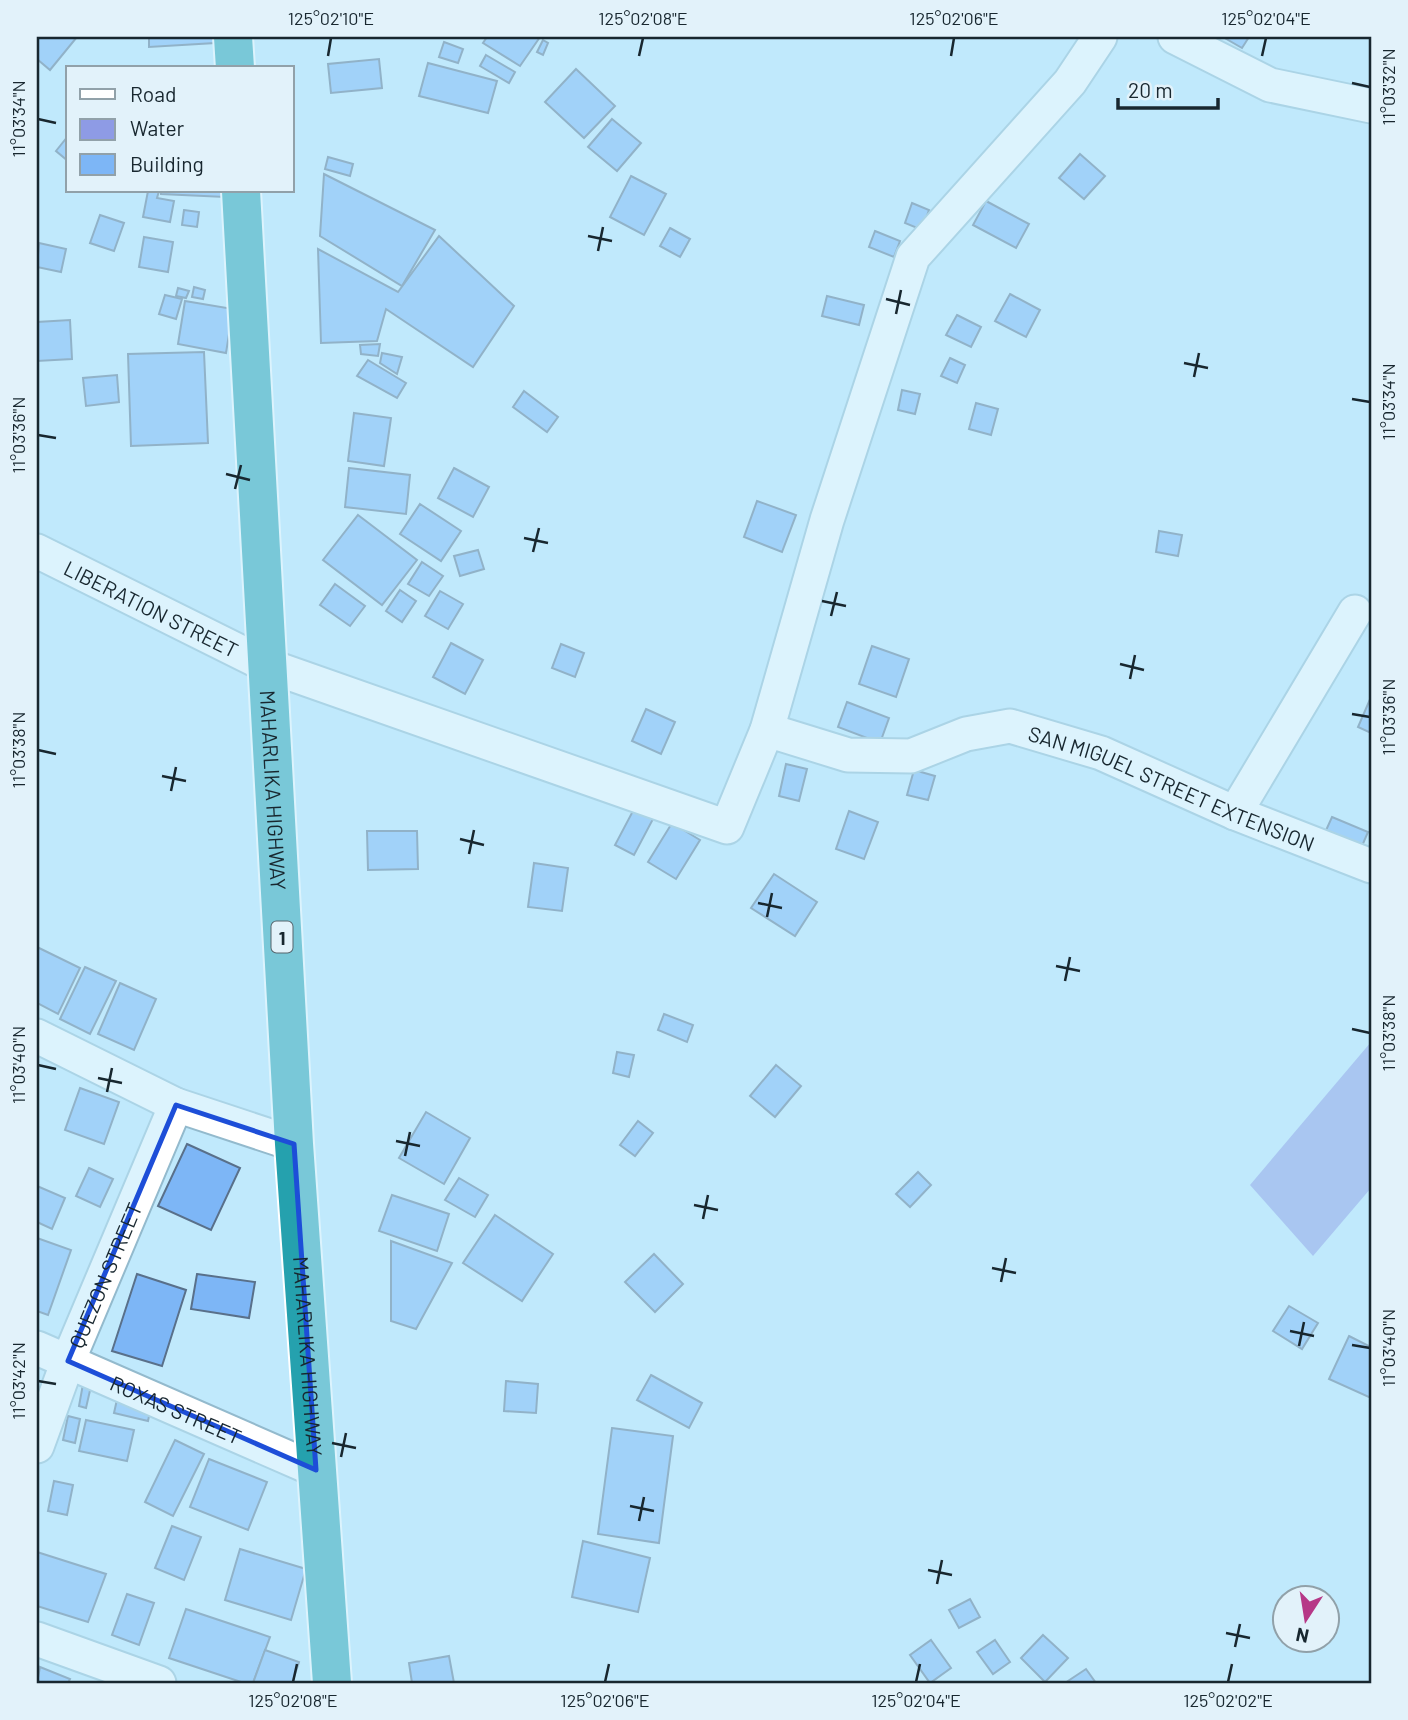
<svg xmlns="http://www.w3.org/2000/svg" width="1408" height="1720" viewBox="0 0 1408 1720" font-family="Barlow,sans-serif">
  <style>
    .water { fill: #8e9be5 }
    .building { fill: #7db6f6; stroke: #59708a; stroke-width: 2 }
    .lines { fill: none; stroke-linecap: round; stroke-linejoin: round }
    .street-casing { stroke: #93bacd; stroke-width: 37 }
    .highway-casing { stroke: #fff; stroke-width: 42 }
    .street { stroke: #fff; stroke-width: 33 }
    .highway { stroke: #25a1ae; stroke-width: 38 }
    .marked { fill: none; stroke: #1d4ed8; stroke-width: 5; stroke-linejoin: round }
    .ticks { fill: none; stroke: #18272f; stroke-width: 2.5 }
    .labels { text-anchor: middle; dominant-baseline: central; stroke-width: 5; stroke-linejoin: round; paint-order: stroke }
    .shield { fill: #e2f2fa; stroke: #55646c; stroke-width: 2 }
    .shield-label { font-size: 19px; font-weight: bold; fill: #18272f }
    .street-label { font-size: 21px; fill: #18272f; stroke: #e2f2fa }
    .neatline { fill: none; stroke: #18272f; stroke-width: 2.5 }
    .ticks-label { font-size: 18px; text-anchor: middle; fill: #18272f }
  </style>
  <rect width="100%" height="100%" fill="#c0e9fc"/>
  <polygon class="water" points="1371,1042 1371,1188 1313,1256 1250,1185"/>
  <g class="building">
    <polygon points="37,37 77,37 50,70 37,59"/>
    <polygon points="149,37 215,37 215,43 149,47"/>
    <polygon points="487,37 540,37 520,66 483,43"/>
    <polygon points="1223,37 1249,37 1242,48"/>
    <polygon points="543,40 548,43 543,55 537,52"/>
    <polygon points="444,42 463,49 458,63 439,57"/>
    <polygon points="486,55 515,72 509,83 480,66"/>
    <polygon points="379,59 382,88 331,93 328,64"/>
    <polygon points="428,63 497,81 488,113 419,96"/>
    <polygon points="576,69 615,106 584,138 545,102"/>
    <polygon points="612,119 641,143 617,171 588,147"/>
    <polygon points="68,136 68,161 56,151"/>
    <polygon points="1080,154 1105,176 1084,199 1059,178"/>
    <polygon points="328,157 353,164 350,176 325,169"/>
    <polygon points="324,174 435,230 402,286 320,236"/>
    <polygon points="631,176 666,194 644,235 610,217"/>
    <polygon points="148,191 159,191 157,198 174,201 170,222 143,217"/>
    <polygon points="161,191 225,191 225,197 161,194"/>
    <polygon points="986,201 1029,224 1016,248 973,225"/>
    <polygon points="912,203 929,210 922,230 905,223"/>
    <polygon points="184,210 199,212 197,227 182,225"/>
    <polygon points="100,215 124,223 114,251 90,243"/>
    <polygon points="670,228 690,239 680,257 660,246"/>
    <polygon points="875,231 900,241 894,257 869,247"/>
    <polygon points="439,236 514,306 473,367 386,309 377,341 321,343 318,249 398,292"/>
    <polygon points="144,237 173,242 168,272 139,267"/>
    <polygon points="39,243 66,249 61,272 37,267"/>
    <polygon points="194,287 205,290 203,299 192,297"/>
    <polygon points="178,288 189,291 186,298 176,296"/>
    <polygon points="1010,294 1040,310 1026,337 995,321"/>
    <polygon points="165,295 182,299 176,319 159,314"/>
    <polygon points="827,296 864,305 859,325 822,316"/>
    <polygon points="185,301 233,309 226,353 178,344"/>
    <polygon points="957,315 981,327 971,347 946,335"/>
    <polygon points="70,320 72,359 37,361 37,322"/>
    <polygon points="380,344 378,356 361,354 360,345"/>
    <polygon points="204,352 208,443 131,446 128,354"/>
    <polygon points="382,353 402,357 397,374 380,363"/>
    <polygon points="950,358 965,365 957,383 941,376"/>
    <polygon points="368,360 406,383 397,398 357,376"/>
    <polygon points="117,375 119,402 86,406 83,378"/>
    <polygon points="902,390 920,394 915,414 898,410"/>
    <polygon points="524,391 558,417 547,432 513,407"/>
    <polygon points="976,403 998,409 991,435 969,429"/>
    <polygon points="354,413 391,418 384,466 348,461"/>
    <polygon points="349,468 410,475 406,514 345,507"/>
    <polygon points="454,468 489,487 473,517 438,498"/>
    <polygon points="757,501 796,515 782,552 744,537"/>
    <polygon points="420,504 461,531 441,561 400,534"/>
    <polygon points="358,515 417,560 382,605 323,560"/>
    <polygon points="1159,531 1182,535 1178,556 1156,552"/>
    <polygon points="478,550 484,569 460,576 454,556"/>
    <polygon points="422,562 443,576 429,596 408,584"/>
    <polygon points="335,584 365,606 350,626 320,605"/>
    <polygon points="400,590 416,601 402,622 386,611"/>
    <polygon points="440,591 463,604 448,629 425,616"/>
    <polygon points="451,643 483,660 465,694 433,677"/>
    <polygon points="561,644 584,653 575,677 552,668"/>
    <polygon points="872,646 909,659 896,697 859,684"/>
    <polygon points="1371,697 1371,733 1358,727"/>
    <polygon points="847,702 889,718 880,743 838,727"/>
    <polygon points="646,709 675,722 661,754 632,741"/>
    <polygon points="786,764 807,769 799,801 779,796"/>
    <polygon points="914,770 935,776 928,800 907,795"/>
    <polygon points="634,809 653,819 634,855 615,845"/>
    <polygon points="849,811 878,822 864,859 836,849"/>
    <polygon points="1332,817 1368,832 1359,853 1323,837"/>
    <polygon points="672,823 700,840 676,879 648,862"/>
    <polygon points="367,831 417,831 418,869 368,870"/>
    <polygon points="534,863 568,868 562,911 528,907"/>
    <polygon points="774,874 817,902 795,936 751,908"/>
    <polygon points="37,947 80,968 58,1014 37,1003"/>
    <polygon points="85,967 116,981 90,1034 60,1019"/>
    <polygon points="120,983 156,999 134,1050 98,1034"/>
    <polygon points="664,1014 693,1025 687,1042 658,1030"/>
    <polygon points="617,1052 634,1055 629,1077 613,1073"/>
    <polygon points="776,1065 801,1086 775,1117 750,1096"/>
    <polygon points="80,1088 119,1102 104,1144 65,1130"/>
    <polygon points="426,1112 470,1138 444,1184 399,1158"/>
    <polygon points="638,1121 653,1133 635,1156 620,1145"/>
    <polygon points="187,1144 240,1168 211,1230 158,1206"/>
    <polygon points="89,1168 113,1179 100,1207 76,1196"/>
    <polygon points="918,1172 931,1185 910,1207 896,1194"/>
    <polygon points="459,1178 488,1195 475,1217 445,1200"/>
    <polygon points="37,1186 65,1198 52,1229 37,1222"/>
    <polygon points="392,1195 449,1214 437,1251 379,1231"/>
    <polygon points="495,1215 553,1254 522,1301 463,1263"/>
    <polygon points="37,1238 71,1250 48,1315 37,1311"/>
    <polygon points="391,1241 452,1263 416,1329 391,1321"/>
    <polygon points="654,1254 683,1284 655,1312 625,1282"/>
    <polygon points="137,1274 186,1290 162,1366 112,1351"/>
    <polygon points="197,1274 255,1282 249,1318 191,1309"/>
    <polygon points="1289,1306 1318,1323 1302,1349 1273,1331"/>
    <polygon points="1349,1336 1371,1347 1371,1398 1329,1379"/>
    <polygon points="651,1375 702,1403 689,1428 637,1400"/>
    <polygon points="506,1381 538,1384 536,1413 504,1411"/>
    <polygon points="83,1384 91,1386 86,1408 79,1406"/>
    <polygon points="118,1395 152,1402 148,1421 114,1413"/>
    <polygon points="68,1416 80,1419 75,1443 63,1440"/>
    <polygon points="86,1420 134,1430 127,1461 79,1451"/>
    <polygon points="612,1428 673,1436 659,1543 598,1534"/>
    <polygon points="175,1440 204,1454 173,1516 145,1502"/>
    <polygon points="209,1459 267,1482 248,1530 190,1507"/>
    <polygon points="54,1481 73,1485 67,1515 48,1511"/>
    <polygon points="172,1526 201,1537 184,1580 155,1568"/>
    <polygon points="583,1541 650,1558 638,1612 572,1597"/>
    <polygon points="240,1549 306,1569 291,1620 225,1600"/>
    <polygon points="37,1552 106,1574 88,1622 37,1606"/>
    <polygon points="127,1594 154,1603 139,1645 112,1635"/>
    <polygon points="970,1599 980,1617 959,1628 949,1610"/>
    <polygon points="186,1609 270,1637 253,1683 244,1683 169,1658"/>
    <polygon points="1043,1635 1068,1658 1045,1682 1021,1658"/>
    <polygon points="931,1640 951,1668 930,1683 910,1655"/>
    <polygon points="995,1640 1010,1662 993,1674 977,1652"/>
    <polygon points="265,1650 299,1662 292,1683 253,1683"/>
    <polygon points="449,1656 454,1683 412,1683 409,1663"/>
    <polygon points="40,1667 70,1679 68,1683 37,1683"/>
    <polygon points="1086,1669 1096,1683 1065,1683"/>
  </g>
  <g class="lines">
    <defs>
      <g id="street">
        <polyline points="1175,37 1270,85 1371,106"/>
        <path id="s1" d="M37,551L266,665L727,827L767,730L827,520L913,257L1070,82L1100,37"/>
        <path id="s2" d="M767,730L848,755L911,756L966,734L1010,726L1101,753L1235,813L1371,866"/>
        <polyline points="1235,813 1355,612"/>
        <polyline points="37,1036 176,1105 294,1144"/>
        <path id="s3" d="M37,1348L316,1470"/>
        <path id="s4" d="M37,1446L68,1361L176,1105"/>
        <polyline points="37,1639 159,1683"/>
      </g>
      <g id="highway">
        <polyline points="233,37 235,68"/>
        <path id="s5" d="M241,191L294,1144L332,1683"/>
      </g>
    </defs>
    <use href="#street" class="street-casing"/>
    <use href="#highway" class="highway-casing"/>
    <use href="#street" class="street"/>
    <use href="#highway" class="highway"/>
  </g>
  <path d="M0 0H1408V1720H0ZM176,1105L294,1144L316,1470L68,1361Z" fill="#c0e9fc" fill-opacity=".55" fill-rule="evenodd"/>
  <path class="marked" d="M176,1105L294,1144L316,1470L68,1361Z"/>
  <path class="ticks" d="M328,56L331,38M639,56L643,38M951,56L954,38M1262,56L1266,38M1352,83L1370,87M38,119L56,123M588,236L612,241M598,251L603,227M886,299L910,305M896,314L901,290M1184,363L1208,368M1194,377L1199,353M1352,399L1370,402M38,435L56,438M226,474L250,480M235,489L241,465M524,538L548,543M533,552L539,528M822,601L846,606M831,616L837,592M1120,664L1144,670M1130,679L1135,655M1352,714L1370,717M38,750L56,754M162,776L186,781M171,791L176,767M460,839L484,845M469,854L474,830M758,903L782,908M767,917L772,893M1056,966L1080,971M1065,981L1070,957M1352,1029L1370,1033M38,1065L56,1069M98,1078L122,1083M107,1092L112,1068M396,1141L420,1146M405,1156L410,1132M694,1205L718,1210M703,1219L708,1195M992,1268L1016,1273M1001,1282L1006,1258M1290,1331L1314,1336M1352,1345L1370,1348M1299,1346L1304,1322M38,1381L56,1384M332,1443L356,1448M341,1457L346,1433M630,1506L654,1511M639,1521L644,1497M928,1570L952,1575M937,1584L942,1560M1226,1633L1250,1638M1235,1647L1240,1624M293,1682L297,1664M605,1682L609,1664M916,1682L920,1664M1228,1682L1232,1664"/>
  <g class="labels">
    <rect class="shield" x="271.5" y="921.5" width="21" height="31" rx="5"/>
    <g class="shield-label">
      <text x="282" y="937">1</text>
    </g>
    <g class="street-label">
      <text stroke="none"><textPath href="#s1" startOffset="128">LIBERATION STREET</textPath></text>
      <text stroke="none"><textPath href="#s2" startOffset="425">SAN MIGUEL STREET EXTENSION</textPath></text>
      <text stroke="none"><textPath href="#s5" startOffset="600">MAHARLIKA HIGHWAY</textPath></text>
      <text stroke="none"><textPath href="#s4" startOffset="184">QUEZON STREET</textPath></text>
      <text stroke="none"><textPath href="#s5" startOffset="1167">MAHARLIKA HIGHWAY</textPath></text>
      <text stroke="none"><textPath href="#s3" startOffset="152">ROXAS STREET</textPath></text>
    </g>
  </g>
  <rect width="1408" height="1720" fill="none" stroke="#e2f2fa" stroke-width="77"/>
  <rect x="66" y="66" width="228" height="126" fill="#e2f2fa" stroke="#91a1a9" stroke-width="2"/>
  <rect x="80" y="89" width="35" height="10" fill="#ffffff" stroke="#91a1a9" stroke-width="2"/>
  <text x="130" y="102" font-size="21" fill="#18272f">Road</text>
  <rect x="80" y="119" width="35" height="21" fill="#8e9be5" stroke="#91a1a9" stroke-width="2"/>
  <text x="130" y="136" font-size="21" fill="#18272f">Water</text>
  <rect x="80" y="154" width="35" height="21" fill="#7db6f6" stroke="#91a1a9" stroke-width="2"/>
  <text x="130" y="172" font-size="21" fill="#18272f">Building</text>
  <g transform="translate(1306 1619) rotate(192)"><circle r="33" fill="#e2f2fa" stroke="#91a1a9" stroke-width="2"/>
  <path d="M0-5L12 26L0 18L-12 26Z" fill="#b63887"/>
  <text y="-10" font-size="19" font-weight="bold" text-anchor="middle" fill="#18272f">N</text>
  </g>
  <path d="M1118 98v10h100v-10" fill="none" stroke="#18272f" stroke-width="3.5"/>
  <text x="1128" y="98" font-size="21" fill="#18272f" stroke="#e2f2fa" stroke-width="5" paint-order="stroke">20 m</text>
  <rect x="38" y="38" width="1332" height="1644" class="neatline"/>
  <g class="ticks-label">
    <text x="331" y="25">125°02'10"E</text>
    <text x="643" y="25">125°02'08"E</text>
    <text x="954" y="25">125°02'06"E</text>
    <text x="1266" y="25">125°02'04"E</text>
    <text transform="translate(1389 87) rotate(-90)" y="6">11°03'32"N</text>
    <text transform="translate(19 119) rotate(-90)" y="6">11°03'34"N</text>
    <text transform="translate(1389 402) rotate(-90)" y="6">11°03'34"N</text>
    <text transform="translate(19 435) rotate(-90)" y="6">11°03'36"N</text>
    <text transform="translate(1389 717) rotate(-90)" y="6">11°03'36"N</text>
    <text transform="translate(19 750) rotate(-90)" y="6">11°03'38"N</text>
    <text transform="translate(1389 1033) rotate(-90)" y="6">11°03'38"N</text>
    <text transform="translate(19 1065) rotate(-90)" y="6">11°03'40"N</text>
    <text transform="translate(1389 1348) rotate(-90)" y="6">11°03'40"N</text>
    <text transform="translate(19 1381) rotate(-90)" y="6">11°03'42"N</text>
    <text x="293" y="1707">125°02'08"E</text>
    <text x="605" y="1707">125°02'06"E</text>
    <text x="916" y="1707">125°02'04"E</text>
    <text x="1228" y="1707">125°02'02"E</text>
  </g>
</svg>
